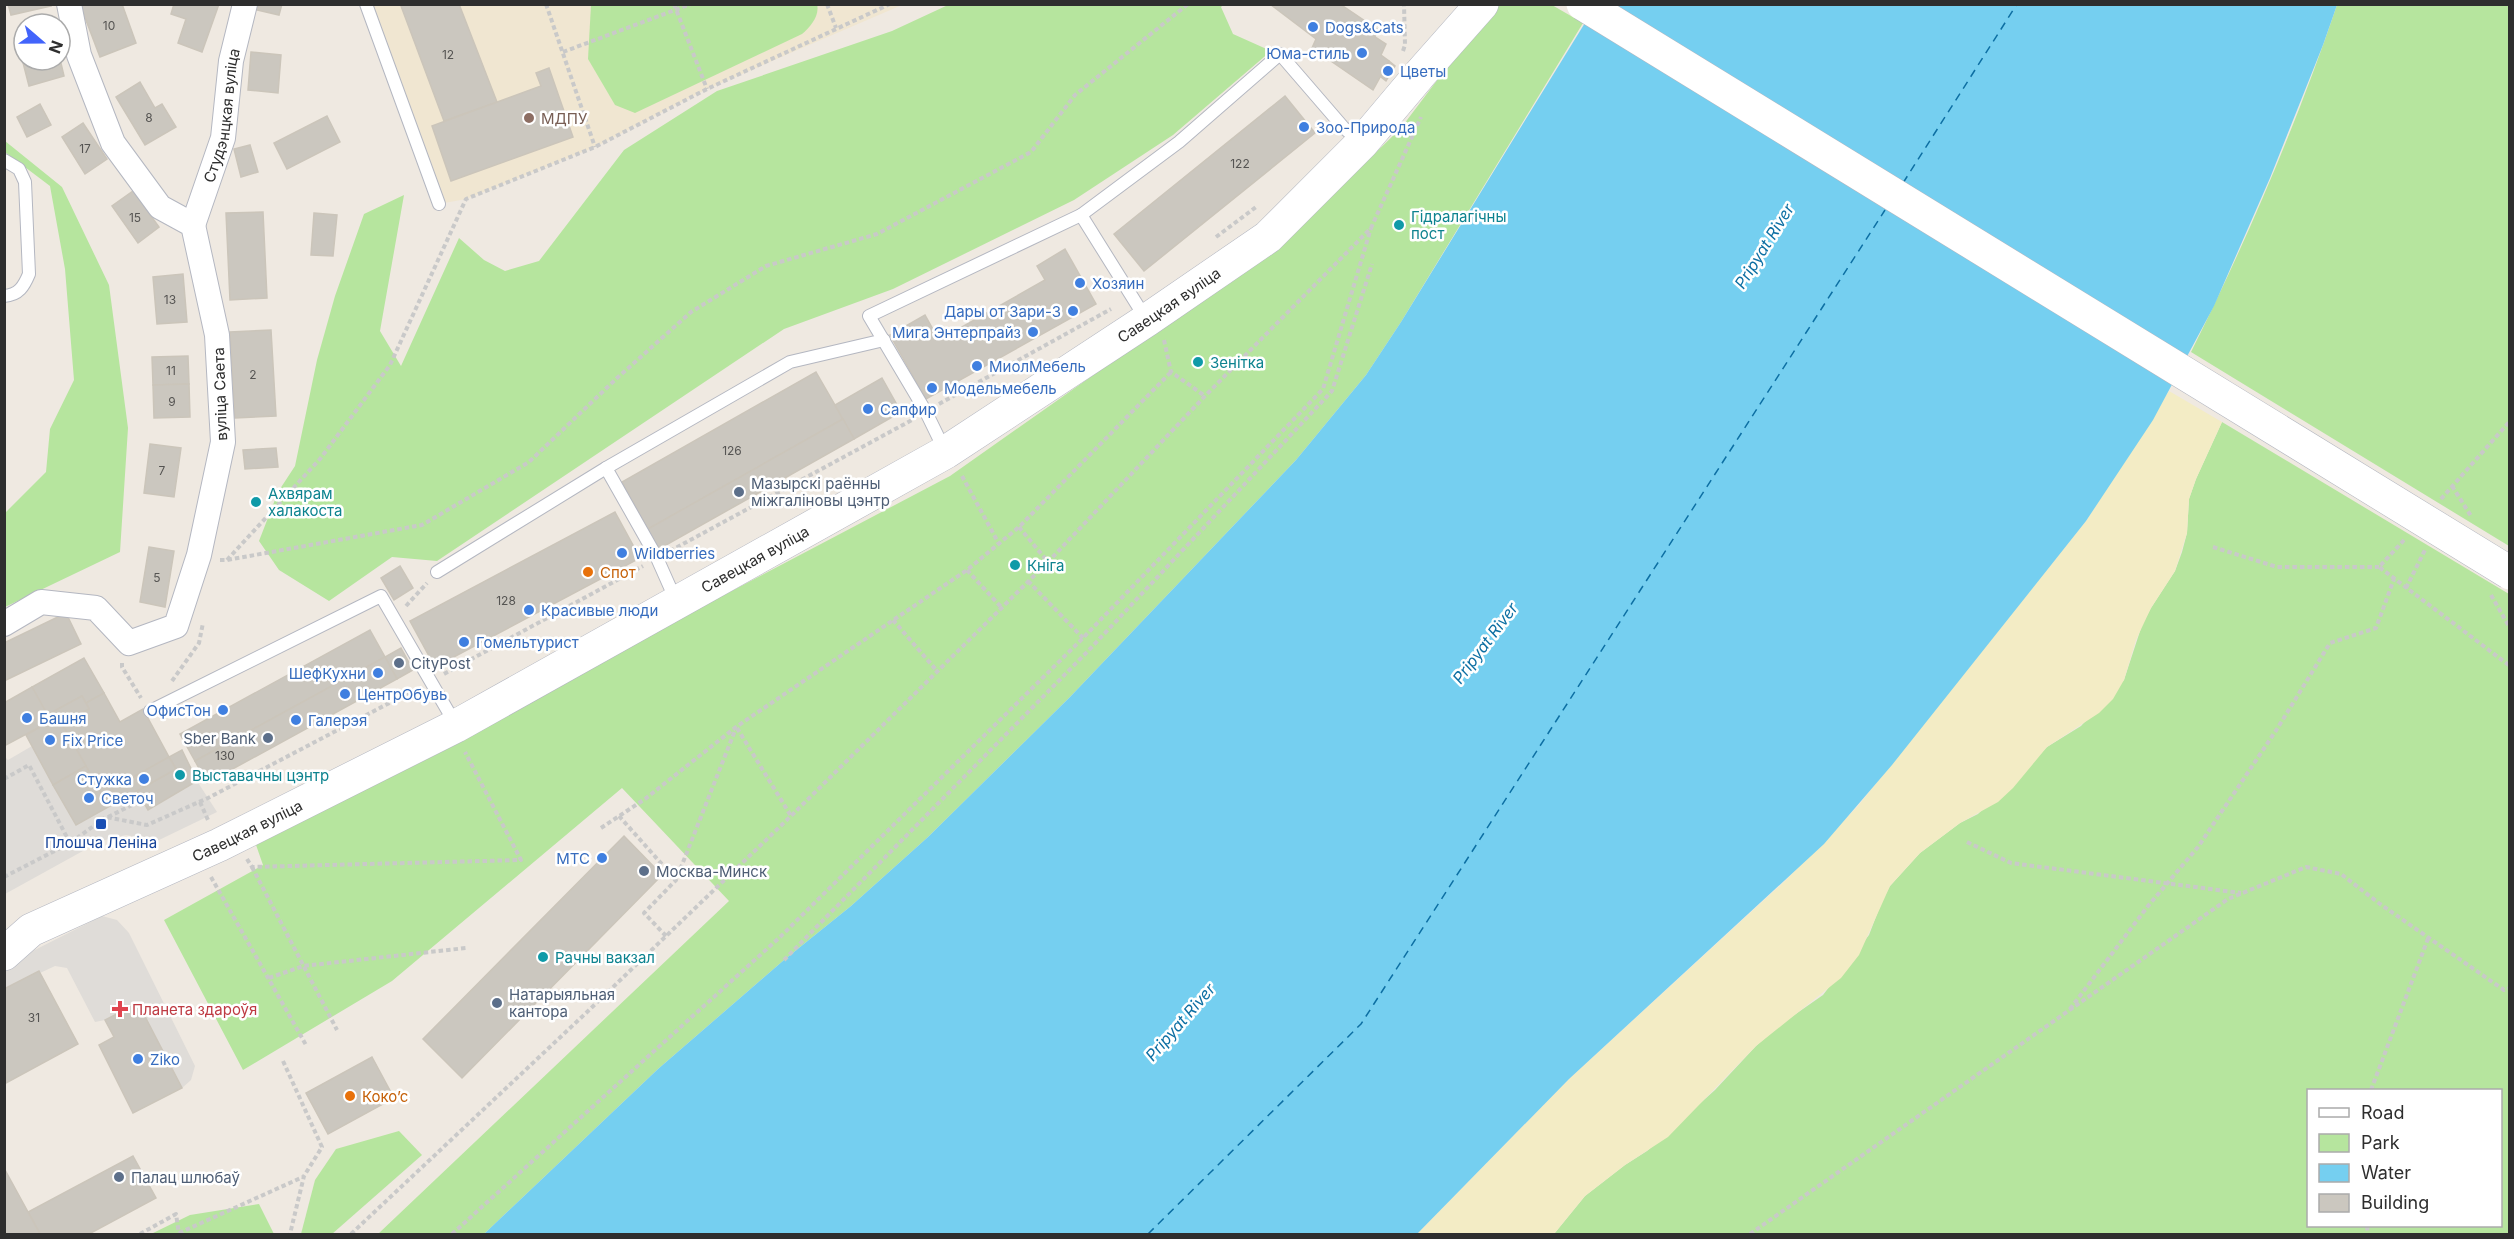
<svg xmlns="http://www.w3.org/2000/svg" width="2514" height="1239" viewBox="0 0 2514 1239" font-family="Inter,sans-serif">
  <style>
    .education { fill: #f0e6d1 }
    .green { fill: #b6e59e; fill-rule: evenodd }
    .sand { fill: #f3ecc5 }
    .plaza { fill: #dfdcd8 }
    .water { fill: #75cff0 }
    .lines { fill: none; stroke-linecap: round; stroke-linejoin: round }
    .ferry { stroke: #0d6fa3; stroke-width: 1.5; stroke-dasharray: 8 6; stroke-linecap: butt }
    .building { fill: #cbc7bf; stroke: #cbc5ba; stroke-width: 1.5 }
    .lane-casing { stroke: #b4b7c1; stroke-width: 14 }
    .street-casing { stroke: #b4b7c1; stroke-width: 26 }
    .secondary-casing { stroke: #b4b7c1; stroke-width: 34 }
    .path { stroke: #c9c9c9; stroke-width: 4; stroke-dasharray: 4.5 3; stroke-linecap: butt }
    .lane { stroke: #fff; stroke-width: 12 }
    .street { stroke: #fff; stroke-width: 24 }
    .secondary { stroke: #fff; stroke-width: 33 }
    .secondary-bridge-casing { stroke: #b4b7c1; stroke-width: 34; stroke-linecap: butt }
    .secondary-bridge { stroke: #fff; stroke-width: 33 }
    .shop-dot { fill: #3f7fe0; stroke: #fff; stroke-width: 2 }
    .education-dot { fill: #8d6e63; stroke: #fff; stroke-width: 2 }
    .culture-dot { fill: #0f9aa8; stroke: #fff; stroke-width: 2 }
    .service-dot { fill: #5c6f8a; stroke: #fff; stroke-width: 2 }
    .food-dot { fill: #e8710a; stroke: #fff; stroke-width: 2 }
    .transit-dot { fill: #1a4fb4; stroke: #fff; stroke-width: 2 }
    .health-dot { fill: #e0444e; stroke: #fff; stroke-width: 2 }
    .labels { text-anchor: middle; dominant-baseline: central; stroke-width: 5; stroke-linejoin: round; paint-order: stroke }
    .number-label { font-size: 12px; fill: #555452 }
    .shop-label { font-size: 15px; fill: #366cbe; stroke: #fff; text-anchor: start }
    .street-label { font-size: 15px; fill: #2e2e2e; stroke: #fff }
    .education-label { font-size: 15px; fill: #785e54; stroke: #fff; text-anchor: start }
    .culture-label { font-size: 15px; fill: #0d838f; stroke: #fff; text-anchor: start }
    .service-label { font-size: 15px; fill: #4e5e75; stroke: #fff; text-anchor: start }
    .food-label { font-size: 15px; fill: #c56008; stroke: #fff; text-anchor: start }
    .transit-label { font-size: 15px; fill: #164399; stroke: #fff }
    .health-label { font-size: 15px; fill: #be3a42; stroke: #fff; text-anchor: start }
    .water-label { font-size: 16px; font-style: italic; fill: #0d6fa3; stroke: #fff }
  </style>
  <rect width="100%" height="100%" fill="#efe9e1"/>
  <polygon class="education" points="366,5 902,5 707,89 595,147 466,199 439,204"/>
  <g class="green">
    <path d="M591,5L817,4C820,16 810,27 802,34L635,113L615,105L588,59Z"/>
    <polygon points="948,5 1223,5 1221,7 1233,34 1271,51 1173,135 1074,200 893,289 784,329 437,561 392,557 329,601 279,570 259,541 278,492 295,466 317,360 335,296 364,214 404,195 380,331 401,366 459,238 484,260 505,271 539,261 624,150 717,91 892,31"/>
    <polygon points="1494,5 1552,5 1583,23 1401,322 1366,375 1296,460 1070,697 928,837 851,906 784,960 658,1069 484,1234 378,1234 729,901 622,788 392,981 243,1070 164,920 263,865 255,842 950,476 1288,238 1401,128"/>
    <path d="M2337,5H2509V546L2191,352C2247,240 2297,123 2337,5Z"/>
    <polygon points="5,141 62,187 109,285 128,428 120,552 5,607 5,513 46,472 50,429 74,380 65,269 50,186 5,152"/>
    <path d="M2222,422L2509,594V1234H1554L1585,1196L1625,1165L1647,1151L1715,1090L1756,1046L1780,1025L1823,995L1869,935L1882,901L1890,886L1920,853L1960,823L1978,814L2047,747L2081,726L2124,680L2142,625L2151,608L2175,571L2182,552L2187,533L2189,499L2196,479ZM2308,1090H2500V1226H2308Z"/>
    <polygon points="399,1131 422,1155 332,1234 301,1234 315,1180 336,1149"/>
    <polygon points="259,1204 274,1234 151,1234 190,1215"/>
  </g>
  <polygon class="sand" points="2169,391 2222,422 2196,479 2189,499 2187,533 2175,571 2151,608 2136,640 2124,680 2113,699 2099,713 2047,747 2013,788 1998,802 1960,823 1920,853 1890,886 1859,955 1841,978 1756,1046 1668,1137 1625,1165 1585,1196 1554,1234 1417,1234 1569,1079 1785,881 1858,806 2086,521"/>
  <g class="plaza">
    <polygon points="32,746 76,825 137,791 149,810 197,781 217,812 157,841 126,835 101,841 5,894 4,756 8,760"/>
    <polygon points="102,916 117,920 129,933 195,1066 191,1080 182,1088 138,1003 105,1020 95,1022 67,968 55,966 40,973 39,971 5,989 5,965"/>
  </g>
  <polygon class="water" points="1596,5 2337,5 2323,45 2270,178 2214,306 2153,420 2086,521 1892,765 1824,844 1569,1079 1417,1234 484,1234 658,1069 784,960 851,906 928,837 1070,697 1296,460 1366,375 1401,322"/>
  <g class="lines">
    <g class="ferry">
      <polyline points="1903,183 2017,4"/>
      <polyline points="1148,1234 1361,1024 1885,210"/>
    </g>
  </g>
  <g class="building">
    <polygon points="8,4 50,4 51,6 11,15"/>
    <polygon points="86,4 122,4 136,43 100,57 81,7"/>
    <polygon points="174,4 219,4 202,52 178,43 186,19 171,14"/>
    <polygon points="259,4 282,4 279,15 257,10"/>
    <polygon points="403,4 459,4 497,102 444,121 401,6"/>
    <polygon points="1270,4 1344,4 1343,6 1377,29 1375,37 1386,44 1381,55 1389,61 1373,90 1312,48 1316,39"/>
    <polygon points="24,42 24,60 60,59 64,76 29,86 18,43"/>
    <polygon points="251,52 281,55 278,93 248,90"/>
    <polygon points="1389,61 1395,66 1386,81 1381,77"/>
    <polygon points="549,68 573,137 451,181 432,126 541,86 536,73"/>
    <polygon points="140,82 155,108 162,104 176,127 145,145 116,97"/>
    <polygon points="1285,96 1315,133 1144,271 1114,234"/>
    <polygon points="40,104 51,125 27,137 17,117"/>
    <polygon points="327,116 340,142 287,169 274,143"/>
    <polygon points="83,123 107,159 85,174 62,137"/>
    <polygon points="250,145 258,172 241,177 234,149"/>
    <polygon points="133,191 159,227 138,243 112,206"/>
    <polygon points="263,212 267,298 230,300 226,213"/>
    <polygon points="314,213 337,215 333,256 311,255"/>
    <polygon points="1065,249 1096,304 926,399 890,335 925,315 939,340 1045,280 1037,266"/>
    <polygon points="183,274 187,322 157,324 153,277"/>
    <polygon points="271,330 276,416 235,418 230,332"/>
    <polygon points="188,356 189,384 153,385 152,357"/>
    <polygon points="816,372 843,419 648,529 622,482"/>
    <polygon points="882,378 901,412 854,439 835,405"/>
    <polygon points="189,384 190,417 154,418 153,385"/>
    <polygon points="843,419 854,439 659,549 648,529"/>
    <polygon points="150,444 181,448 174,497 144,493"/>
    <polygon points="276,448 278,467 245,469 243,450"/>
    <polygon points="615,512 640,558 435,667 410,621"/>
    <polygon points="149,547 174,551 165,607 140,602"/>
    <polygon points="400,566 413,588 394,600 381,578"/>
    <polygon points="66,613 81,644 4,681 4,643"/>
    <polygon points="370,630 385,657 195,761 180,734"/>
    <polygon points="401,648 413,670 397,679 385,657"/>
    <polygon points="385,657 397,679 207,783 195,761"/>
    <polygon points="84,658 104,693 86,703 82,696 47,715 32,687"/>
    <polygon points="32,687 51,721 4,746 4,703"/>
    <polygon points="104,693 120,722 143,709 169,757 102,795 62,724 89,709 86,703"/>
    <polygon points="82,696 89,709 62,724 86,766 53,785 26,735 51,721 47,715"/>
    <polygon points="182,750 197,781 148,810 137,791 176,769 169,757"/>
    <polygon points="169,757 176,769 119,801 112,789"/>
    <polygon points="86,766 102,795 112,789 119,801 76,825 53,785"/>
    <polygon points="624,836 662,875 462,1078 423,1039"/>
    <polygon points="39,971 78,1044 6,1083 4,989"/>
    <polygon points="138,1003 182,1088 133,1113 99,1045 114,1037 105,1020"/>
    <polygon points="372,1057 394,1098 328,1134 306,1093"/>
    <polygon points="133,1156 156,1198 89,1234 40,1234 28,1212"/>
    <polygon points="4,1168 40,1234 4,1234"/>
  </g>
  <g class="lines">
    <defs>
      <g id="lane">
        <polyline points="366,4 439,204"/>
        <path d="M4,160L19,169L25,182L29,274C24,286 19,295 4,296"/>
        <polyline points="1146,319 1081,215 1179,142 1280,54 1343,127 1360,142"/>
        <polyline points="945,451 926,412 869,316 1081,215"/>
        <polyline points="437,572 606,468"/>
        <polyline points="677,603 657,558 606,468 790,362 884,340"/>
        <polyline points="150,711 381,596 456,725"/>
      </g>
      <g id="street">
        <path id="s1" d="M193,225L223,138L231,61L245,4"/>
        <polyline points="4,624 41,602 96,608 129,643 176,626 199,555 223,442 217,335 193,225 160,207 113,143 79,55 69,4"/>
      </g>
      <g id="secondary">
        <path id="s2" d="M4,954L31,930L219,845L456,726L946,452L1147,320L1268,237L1362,143L1421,73L1482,4"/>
      </g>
    </defs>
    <use href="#lane" class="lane-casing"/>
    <use href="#street" class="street-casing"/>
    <use href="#secondary" class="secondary-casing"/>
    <g class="path">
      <polyline points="546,4 595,147"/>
      <polyline points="674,4 707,89"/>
      <polyline points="827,4 836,28"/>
      <polyline points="1403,51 1405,45 1404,4"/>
      <polyline points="563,52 691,4"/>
      <polyline points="1216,237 1256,207"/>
      <polyline points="1164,340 1171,372 1205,396"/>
      <polyline points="939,404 1111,309"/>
      <polyline points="962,476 999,544"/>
      <polyline points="2452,486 2471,516"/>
      <polyline points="2441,499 2510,421"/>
      <polyline points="1019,527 1048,562"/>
      <polyline points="2404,540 2379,567 2510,666"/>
      <polyline points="2213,547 2277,567 2379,567"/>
      <polyline points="670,551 912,420"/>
      <polyline points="220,560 227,560 422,525 529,462 617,378 691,312 766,266 877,234 1031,152 1075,95 1188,4"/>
      <polyline points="227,560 320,459 390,365 466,199 595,147 707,89 890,4"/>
      <polyline points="967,570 1001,607"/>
      <polyline points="1028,581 1083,638"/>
      <polyline points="2406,588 2425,550"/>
      <polyline points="2491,595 2510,628"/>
      <polyline points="406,606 427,583"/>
      <polyline points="893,620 937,671"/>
      <polyline points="122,663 122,667 141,698"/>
      <polyline points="444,674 643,566"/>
      <polyline points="172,681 199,643 203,623"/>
      <polyline points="737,728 791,816"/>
      <polyline points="4,779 29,765 70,843"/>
      <polyline points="200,802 208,820"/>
      <polyline points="619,816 676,880 736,728"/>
      <polyline points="108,817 142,800"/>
      <polyline points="601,828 645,799 736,727 967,570 1019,527 1171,372"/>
      <polyline points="1967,842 2011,863 2241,893"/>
      <polyline points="247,859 252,867 521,860 465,752"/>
      <polyline points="252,867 337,1030"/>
      <polyline points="4,877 70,843 106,817 147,825 208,798 416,689"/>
      <polyline points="211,877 306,1045"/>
      <polyline points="666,936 644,913 676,880"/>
      <polyline points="784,960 1089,650 1332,391 1372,264"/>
      <polyline points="269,978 303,966 466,948"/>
      <polyline points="2070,1009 2148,906 2198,847 2277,729 2330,643 2376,628 2394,579"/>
      <polyline points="283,1061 322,1147 304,1176 290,1234"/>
      <polyline points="2371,1090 2429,936"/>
      <polyline points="2367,1226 2368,1234"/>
      <polyline points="179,1233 303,1177"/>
      <polyline points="140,1234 176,1214 179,1234"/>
      <polyline points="351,1234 586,1013 791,816 1048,562 1205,396 1371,228 1421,117"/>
      <polyline points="452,1234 779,938 1083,638 1323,389 1371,228"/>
      <polyline points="1750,1234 2228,899 2306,867 2341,874 2380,904 2504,990 2510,988"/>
    </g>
    <use href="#lane" class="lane"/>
    <use href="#street" class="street"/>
    <use href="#secondary" class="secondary"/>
    <defs>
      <polyline id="secondary-bridge" points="1583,4 2510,573"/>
    </defs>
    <use href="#secondary-bridge" class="secondary-bridge-casing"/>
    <use href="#secondary-bridge" class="secondary-bridge"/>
  </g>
  <g class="shop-dot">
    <circle cx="1313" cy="27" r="6"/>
    <circle cx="1362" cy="53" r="6"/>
    <circle cx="1388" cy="71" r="6"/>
    <circle cx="1304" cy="127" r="6"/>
    <circle cx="1080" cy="283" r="6"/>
    <circle cx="1073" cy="311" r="6"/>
    <circle cx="1033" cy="332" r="6"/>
    <circle cx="977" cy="366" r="6"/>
    <circle cx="932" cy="388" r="6"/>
    <circle cx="868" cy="409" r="6"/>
    <circle cx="622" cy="553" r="6"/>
    <circle cx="529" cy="610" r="6"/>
    <circle cx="464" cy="642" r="6"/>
    <circle cx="378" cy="673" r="6"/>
    <circle cx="345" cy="694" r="6"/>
    <circle cx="223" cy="710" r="6"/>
    <circle cx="27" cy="718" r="6"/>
    <circle cx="296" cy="720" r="6"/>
    <circle cx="50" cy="740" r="6"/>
    <circle cx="144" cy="779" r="6"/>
    <circle cx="89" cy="798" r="6"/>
    <circle cx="602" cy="858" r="6"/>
    <circle cx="138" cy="1059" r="6"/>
  </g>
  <circle class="education-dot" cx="529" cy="118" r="6"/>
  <g class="culture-dot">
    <circle cx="1399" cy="225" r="6"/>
    <circle cx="1198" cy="362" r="6"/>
    <circle cx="256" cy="502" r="6"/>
    <circle cx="1015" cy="565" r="6"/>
    <circle cx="180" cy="775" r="6"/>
    <circle cx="543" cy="957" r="6"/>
  </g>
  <g class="service-dot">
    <circle cx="739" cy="492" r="6"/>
    <circle cx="399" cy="663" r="6"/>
    <circle cx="268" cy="738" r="6"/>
    <circle cx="644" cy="871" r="6"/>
    <circle cx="497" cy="1003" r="6"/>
    <circle cx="119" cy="1177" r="6"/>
  </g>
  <g class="food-dot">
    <circle cx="588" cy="572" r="6"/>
    <circle cx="350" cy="1096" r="6"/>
  </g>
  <rect class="transit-dot" x="95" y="818" width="12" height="12" rx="3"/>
  <path class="health-dot" d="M117 1000h6v6h6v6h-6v6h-6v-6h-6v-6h6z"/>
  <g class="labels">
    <g class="number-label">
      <text x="109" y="25">10</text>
      <text x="448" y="54">12</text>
      <text x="149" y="117">8</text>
      <text x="85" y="148">17</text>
      <text x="1240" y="163">122</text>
      <text x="135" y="217">15</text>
      <text x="170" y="299">13</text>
      <text x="171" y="370">11</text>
      <text x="253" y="374">2</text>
      <text x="172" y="401">9</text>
      <text x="732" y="450">126</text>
      <text x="162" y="470">7</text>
      <text x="157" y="577">5</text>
      <text x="506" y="600">128</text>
      <text x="225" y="755">130</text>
      <text x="34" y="1017">31</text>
    </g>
    <g class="shop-label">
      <text x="1325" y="27">Dogs&amp;Cats</text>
      <text x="1350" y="53" text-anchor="end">Юма-стиль</text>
      <text x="1400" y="71">Цветы</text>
      <text x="1316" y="127">Зоо-Природа</text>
      <text x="1092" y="283">Хозяин</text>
      <text x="1061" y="311" text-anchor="end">Дары от Зари-3</text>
      <text x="1021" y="332" text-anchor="end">Мига Энтерпрайз</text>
      <text x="989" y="366">МиолМебель</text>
      <text x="944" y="388">Модельмебель</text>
      <text x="880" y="409">Сапфир</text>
      <text x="634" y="553">Wildberries</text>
      <text x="541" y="610">Красивые люди</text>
      <text x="476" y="642">Гомельтурист</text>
      <text x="366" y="673" text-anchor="end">ШефКухни</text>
      <text x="357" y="694">ЦентрОбувь</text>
      <text x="211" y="710" text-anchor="end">ОфисТон</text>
      <text x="39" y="718">Башня</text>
      <text x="308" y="720">Галерэя</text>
      <text x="62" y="740">Fix Price</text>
      <text x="132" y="779" text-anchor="end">Стужка</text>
      <text x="101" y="798">Светоч</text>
      <text x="590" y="858" text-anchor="end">МТС</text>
      <text x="150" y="1059">Ziko</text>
    </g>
    <g class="street-label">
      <text stroke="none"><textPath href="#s1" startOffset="114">Студэнцкая вуліца</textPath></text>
      <text stroke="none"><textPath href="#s2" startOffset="1336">Савецкая вуліца</textPath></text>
      <text transform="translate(220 394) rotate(-92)">вуліца Саета</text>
      <text stroke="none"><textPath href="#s2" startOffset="850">Савецкая вуліца</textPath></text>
      <text stroke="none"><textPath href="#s2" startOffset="274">Савецкая вуліца</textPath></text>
    </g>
    <g class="education-label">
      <text x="541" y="118">МДПУ</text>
    </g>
    <g class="culture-label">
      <text x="1411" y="216">Гідралагічны<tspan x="1411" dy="17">пост</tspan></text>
      <text x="1210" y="362">Зенітка</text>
      <text x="268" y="493">Ахвярам<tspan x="268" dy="17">халакоста</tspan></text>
      <text x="1027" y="565">Кніга</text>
      <text x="192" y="775">Выставачны цэнтр</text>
      <text x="555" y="957">Рачны вакзал</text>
    </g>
    <g class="service-label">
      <text x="751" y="483">Мазырскі раённы<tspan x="751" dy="17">міжгаліновы цэнтр</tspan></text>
      <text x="411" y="663">CityPost</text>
      <text x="256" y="738" text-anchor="end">Sber Bank</text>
      <text x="656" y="871">Москва-Минск</text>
      <text x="509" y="994">Натарыяльная<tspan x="509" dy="17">кантора</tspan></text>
      <text x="131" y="1177">Палац шлюбаў</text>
    </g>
    <g class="food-label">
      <text x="600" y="572">Спот</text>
      <text x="362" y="1096">Кокоʼс</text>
    </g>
    <g class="transit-label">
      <text x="101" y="842">Плошча Леніна</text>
    </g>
    <g class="health-label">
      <text x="132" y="1009">Планета здароўя</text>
    </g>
    <g class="water-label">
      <text transform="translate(1764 246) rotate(-58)">Pripyat River</text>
      <text transform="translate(1485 643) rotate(-53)">Pripyat River</text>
      <text transform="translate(1180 1022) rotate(-49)">Pripyat River</text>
    </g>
  </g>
  <rect width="2514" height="1239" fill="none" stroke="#2e2e2e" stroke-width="12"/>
  <rect x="2307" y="1089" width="195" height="138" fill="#ffffff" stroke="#ababab" stroke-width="1.5"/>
  <rect x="2319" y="1108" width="30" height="9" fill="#ffffff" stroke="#ababab" stroke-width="1.5"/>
  <text x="2361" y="1119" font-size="18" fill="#2e2e2e">Road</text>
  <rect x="2319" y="1134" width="30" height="18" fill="#b6e59e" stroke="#ababab" stroke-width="1.5"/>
  <text x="2361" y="1149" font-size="18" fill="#2e2e2e">Park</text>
  <rect x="2319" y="1164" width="30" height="18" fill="#75cff0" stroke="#ababab" stroke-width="1.5"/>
  <text x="2361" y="1179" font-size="18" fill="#2e2e2e">Water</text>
  <rect x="2319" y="1194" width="30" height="18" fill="#cbc7bf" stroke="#ababab" stroke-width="1.5"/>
  <text x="2361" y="1209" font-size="18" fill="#2e2e2e">Building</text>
  <g transform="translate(42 42) rotate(110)"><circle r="28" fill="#ffffff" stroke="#ababab" stroke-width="1.5"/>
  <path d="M0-4.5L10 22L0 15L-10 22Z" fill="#4264fb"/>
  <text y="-9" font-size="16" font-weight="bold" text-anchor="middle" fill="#2e2e2e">N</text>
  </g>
</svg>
